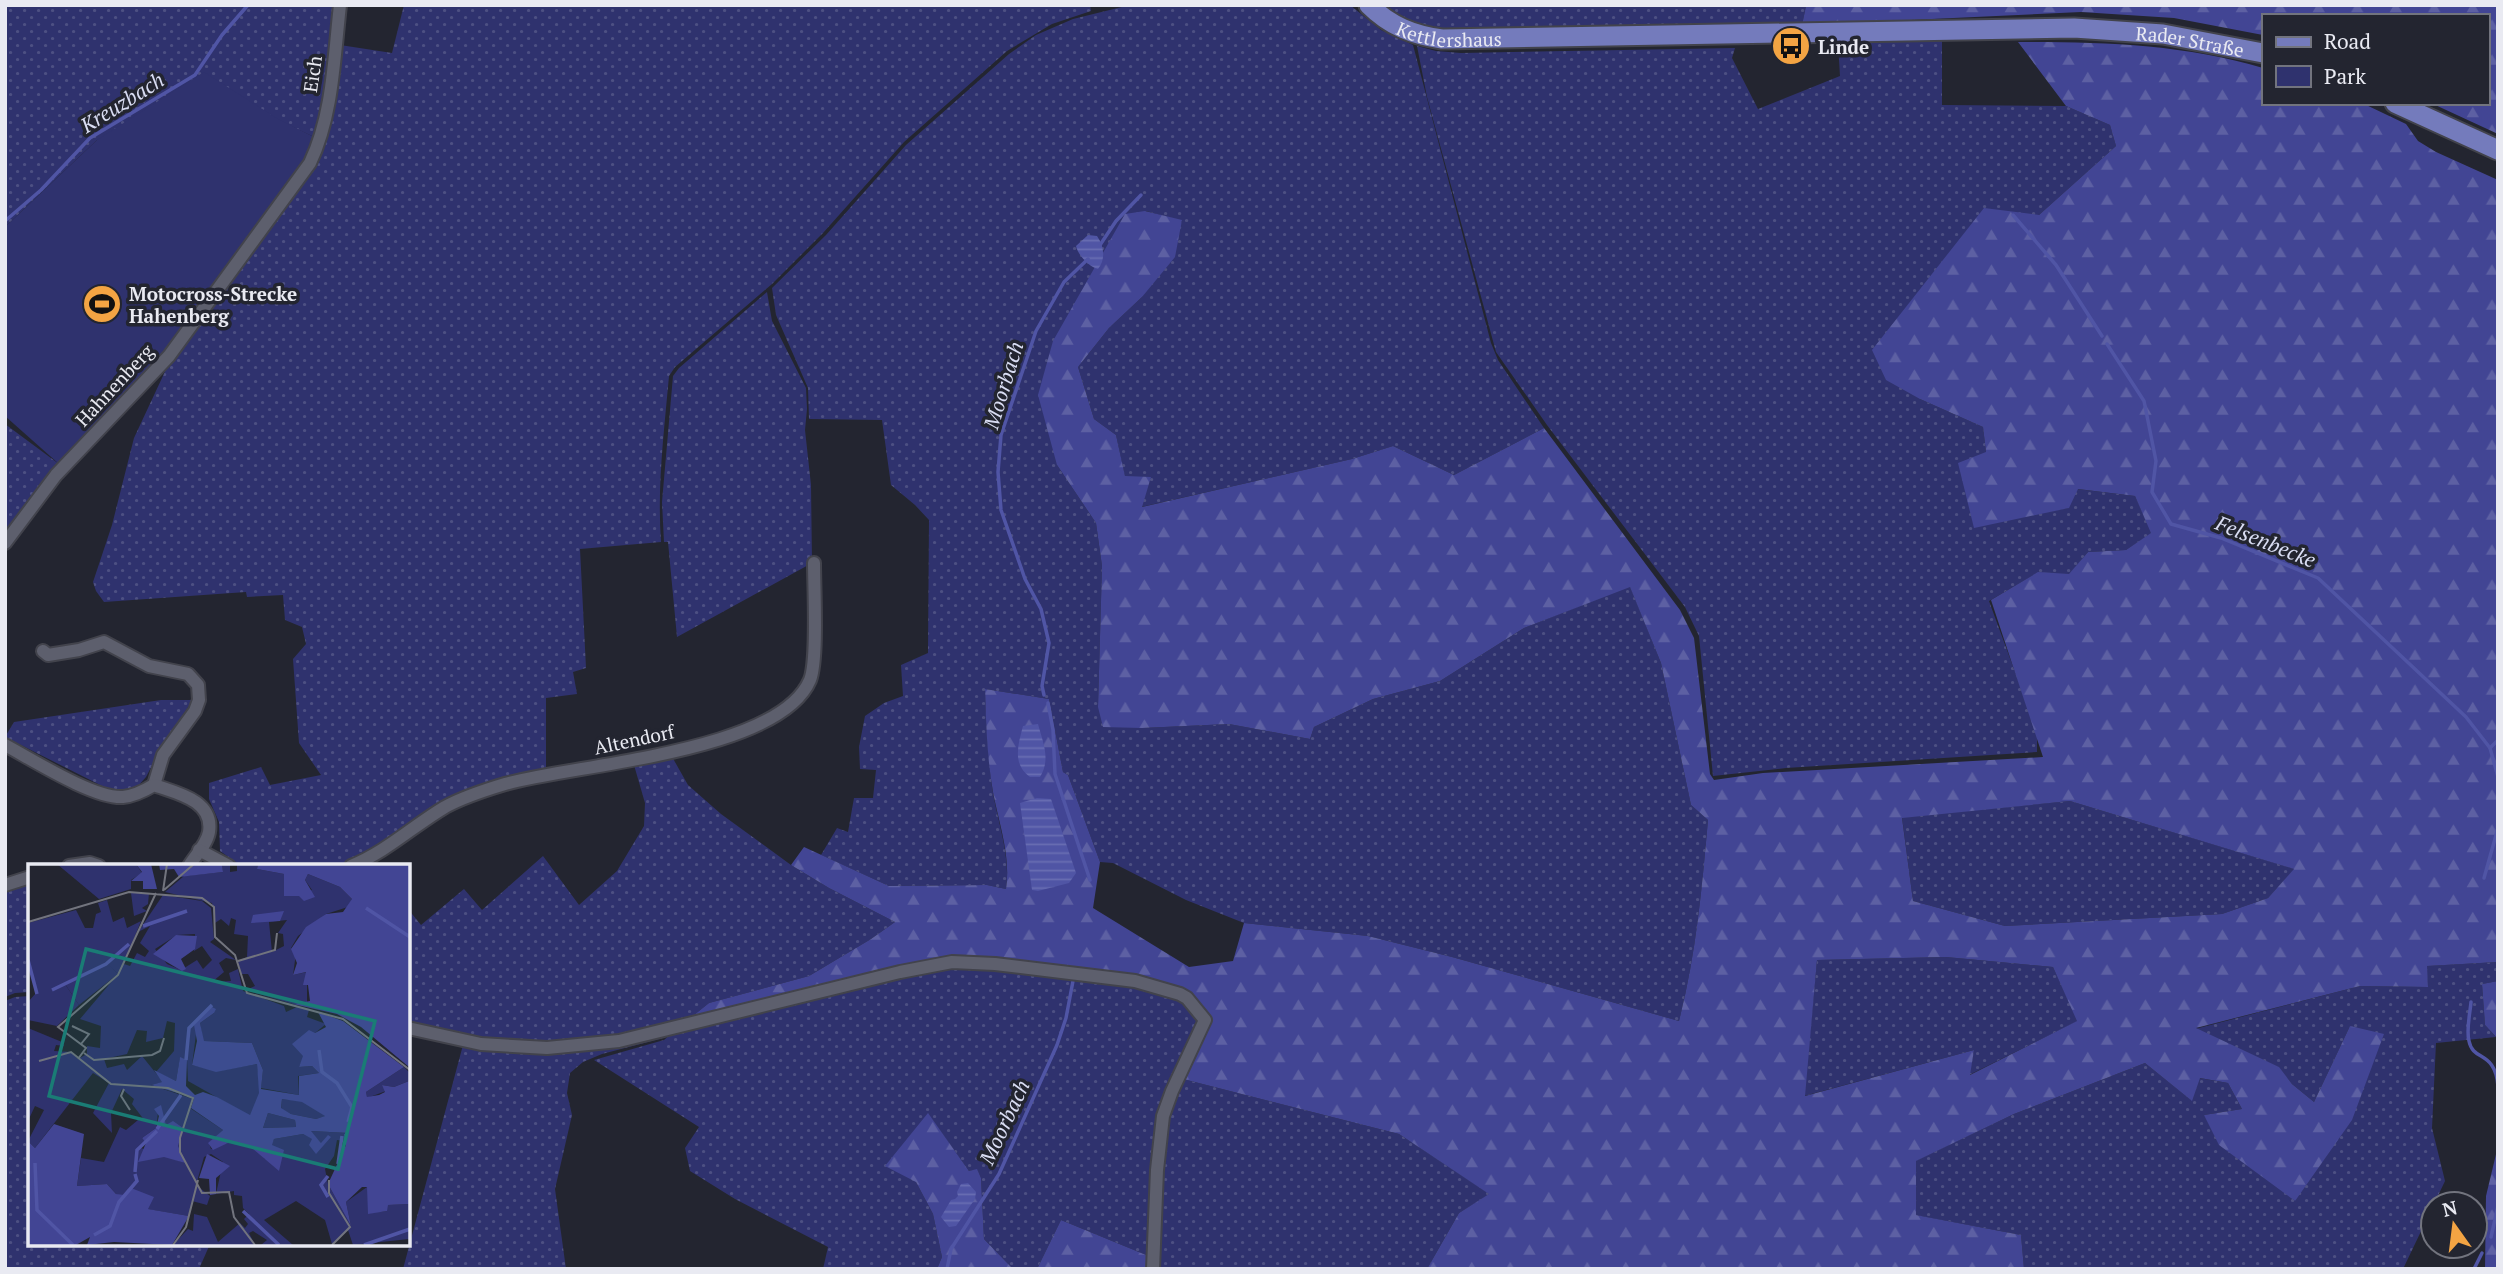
<svg xmlns="http://www.w3.org/2000/svg" width="2503" height="1274" viewBox="0 0 2503 1274" font-family="'PT Serif',serif">
  <style>
    .grass { fill: url(#grass-dots) }
    .forest { fill: url(#forest-firs); fill-rule: evenodd }
    .green { fill: #2f326e }
    .water { fill: url(#water-rules) }
    .lines { fill: none; stroke-linecap: round; stroke-linejoin: round }
    .stream { stroke: #5055a5; stroke-width: 3.5 }
    .minor-casing { stroke: #42434c; stroke-width: 16 }
    .primary-casing { stroke: #42434c; stroke-width: 23 }
    .minor { stroke: #5d5f6d; stroke-width: 12 }
    .primary { stroke: #747bbc; stroke-width: 19 }
    .labels { text-anchor: middle; dominant-baseline: central; stroke-width: 7; stroke-linejoin: round; paint-order: stroke }
    .street-label { font-size: 19px; fill: #e9eaf2; stroke: #232530 }
    .poi-label { font-size: 19px; font-weight: bold; fill: #e9eaf2; stroke: #232530; text-anchor: start }
    .water-label { font-size: 21px; font-style: italic; fill: #d9ddf3; stroke: #232530 }
    .inset-river { fill: none; stroke: #5055a5; stroke-width: 3.5 }
    .inset-road { fill: none; stroke: #72747e; stroke-width: 2 }
    .view { fill: #1a7c75; fill-opacity: 0.15; stroke: #1a7c75; stroke-width: 3.5 }
    .inset-edge { fill: none; stroke: #e9eaf2; stroke-width: 3.5 }
  </style>
  <defs>
    <pattern id="grass-dots" width="8" height="8" patternUnits="userSpaceOnUse" patternTransform="scale(1.75)"><rect width="8" height="8" fill="#2f326e"/><path d="M2 2h.1M6 6h.1" fill="none" stroke="#4d5083" stroke-width="1.8" stroke-linecap="round"/></pattern>
    <pattern id="forest-firs" width="22" height="20" patternUnits="userSpaceOnUse" patternTransform="scale(1.75)"><rect width="22" height="20" fill="#424594"/><path d="M5 1l3.5 6h-7zM16 11l3.5 6h-7z" fill="#5d60a3"/></pattern>
    <pattern id="water-rules" width="6" height="5" patternUnits="userSpaceOnUse" patternTransform="scale(1.75)"><rect width="6" height="5" fill="#5055a5"/><path d="M0 2.5h6" fill="none" stroke="#696eb2"/></pattern>
  </defs>
  <rect width="100%" height="100%" fill="#232530"/>
  <g class="grass">
    <polygon points="5,5 335,5 322,117 314,137 278,120 97,140 5,227"/>
    <path d="M404,5H1090L1091,11L1052,24L1007,51L904,142L823,233L772,284L675,367L669,376C664,432 657,487 661,542L580,549L586,668L573,672L577,694L546,698V772L465,795L365,857L342,866H241L220,851L219,822L209,799V783L261,767L270,785L321,775L299,743L293,659L306,644L302,627L285,620L283,595L247,597L246,592L104,602L96,591L93,582L112,525L134,438L169,363L314,166L340,45L392,53Z"/>
    <path d="M1130,5H1350L1381,30L1413,45L1491,343L1498,360L1544,428L1454,475L1393,446L1352,459L1141,507L1125,477L1116,435L1094,419L1078,367L1109,328L1142,297L1182,221L1146,211L1102,256L1057,465L1096,523L1102,566L1098,707L1142,728L1229,724L1310,739L1314,727L1373,699L1440,681L1524,628L1630,586L1661,663L1691,805L1708,820C1702,888 1696,955 1679,1021L1452,957L1368,936L1244,923L1186,900L1113,863L1100,862L1068,775L1063,772L1049,699L985,689C986,722 988,755 992,787C997,821 1011,855 1006,889L987,885L889,886L821,855L837,828L848,832L854,798H873L876,770L860,769L859,747L865,716L884,703L903,696L901,665L928,653L929,520L915,505L891,485L882,420L809,419L808,388L776,315L772,288L826,235L906,145L1009,54L1036,35L1073,19Z"/>
    <polygon points="1393,5 1808,5 1806,6 1802,25 1541,35 1428,29 1385,11"/>
    <polygon points="1942,40 1942,105 2066,106 2110,125 2116,146 2039,215 1920,399 1983,427 1986,452 2029,515 2068,508 2077,489 2135,496 2152,533 2126,550 2088,552 2069,575 2037,573 1989,601 2037,732 2037,752 1786,768 1713,776 1699,636 1685,607 1547,425 1496,352 1427,97 1417,46 1436,51 1461,53 1735,48 1732,58 1758,109 1840,76 1838,43"/>
    <polygon points="767,292 772,321 806,388 807,409 805,430 811,485 812,563 677,637 668,542 664,542 662,502 673,376 679,368"/>
    <polygon points="5,424 59,464 5,533"/>
    <polygon points="161,700 193,700 166,739 146,777 138,786 129,789 108,789 5,737 14,722"/>
    <polygon points="671,755 688,785 721,814 791,865 829,888 895,922 871,939 809,976 709,1003 684,1023 617,1039 548,1047 481,1041 408,1026 408,909 421,925 464,889 482,910 543,856 579,905 617,871 644,826 645,803 634,765"/>
    <polygon points="2070,801 2295,869 2268,898 2222,914 2005,926 1913,901 1902,817"/>
    <polygon points="30,878 30,992 15,993 5,997 5,887"/>
    <polygon points="1946,957 2053,967 2078,1021 1969,1075 1974,1050 1804,1096 1817,960"/>
    <polygon points="2498,962 2498,981 2482,984 2485,1025 2496,1037 2436,1043 2432,1128 2445,1181 2403,1269 2024,1269 2021,1235 1915,1215 1915,1161 2014,1114 2145,1063 2191,1100 2199,1078 2228,1083 2242,1109 2204,1115 2295,1201 2350,1026 2314,1102 2292,1084 2278,1067 2195,1029 2360,986 2428,987 2426,966"/>
    <polygon points="980,965 1153,989 1180,1000 1191,1009 1197,1019 1195,1033 1174,1077 1151,1257 1061,1220 1037,1269 1013,1269 984,1239 981,1178 977,1170 969,1171 928,1114 916,1182 933,1214 942,1257 937,1269 823,1269 828,1247 735,1199 690,1171 685,1148 699,1127 594,1060 664,1040 672,1033 900,973"/>
    <polygon points="30,996 30,1244 210,1244 199,1269 5,1269 5,1001 15,997"/>
    <polygon points="670,1031 663,1038 602,1054 583,1062 570,1073 567,1093 572,1115 555,1189 566,1269 403,1269 463,1045 547,1050"/>
    <polygon points="1183,1079 1399,1134 1490,1194 1459,1213 1427,1269 1155,1269 1167,1116"/>
  </g>
  <g class="forest">
    <polygon points="1808,5 2498,5 2498,134 2431,103 2487,103 2487,16 2263,16 2263,35 2174,18 2081,12 1802,25 1806,6"/>
    <path d="M2018,42C2100,42 2184,44 2263,68V103H2362L2406,124L2418,141L2436,152L2498,180V962L2427,966L2428,987L2360,986L2196,1028L2279,1067L2292,1084L2314,1102L2350,1026L2384,1034L2352,1120L2295,1201L2219,1145L2204,1115L2242,1109L2228,1083L2200,1078L2192,1101L2145,1063L2014,1114L1916,1161V1215L2021,1235L2024,1269H1427L1459,1213L1489,1194L1399,1134L1183,1079L1207,1018L1184,990L1155,980L1119,973L953,958L684,1023L709,1003L809,976L871,939L895,922L829,888L791,865L804,847L889,886L987,885L1006,889C1011,856 999,824 993,792C987,758 986,723 985,689L1049,699L1063,772L1068,775L1100,862L1093,908L1189,967L1233,961L1244,923L1368,936L1452,957L1679,1021C1696,955 1702,888 1708,820L1691,805L1661,663L1630,587L1524,628L1440,681L1373,699L1314,727L1310,739L1229,724L1142,728L1103,727L1098,707L1102,566L1096,523L1057,465L1038,395L1053,341L1125,214L1145,211L1182,220L1175,257L1142,297L1109,328L1078,367L1094,419L1116,435L1125,476L1151,477L1142,507L1352,459L1393,446L1454,475L1544,428L1680,610L1694,638L1710,774L1714,780L1763,773L2043,757L1991,600L2038,572L2069,574L2088,552L2126,550L2151,533L2135,496L2078,489L2069,508L1974,528L1958,463L1986,452L1983,427L1920,399L1886,380L1872,350L1984,208L2039,215L2116,146L2110,125L2066,106ZM2070,801L2294,869L2268,898L2222,914L2005,926L1913,901L1902,818ZM1946,957L2053,967L2077,1021L1970,1075L1974,1050L1805,1096L1817,960Z"/>
    <polygon points="2498,981 2498,1039 2485,1025 2482,984"/>
    <polygon points="928,1113 969,1171 977,1169 981,1178 984,1239 1013,1269 937,1269 942,1257 933,1214 916,1182 885,1166"/>
    <polygon points="2498,1146 2498,1269 2485,1269 2486,1196"/>
    <polygon points="1061,1220 1151,1257 1151,1269 1037,1269"/>
  </g>
  <polygon class="green" points="204,72 278,119 314,137 304,161 166,349 59,464 5,416 5,227 97,140"/>
  <g class="water">
    <path d="M1088,235L1097,236C1104,246 1106,259 1098,269C1089,267 1078,255 1076,246Z"/>
    <path d="M1038,724C1043,743 1051,759 1040,777H1030C1012,764 1018,745 1023,726Z"/>
    <polygon points="1037,798 1051,799 1076,873 1069,883 1038,891 1032,890 1020,803"/>
    <polygon points="968,1183 976,1192 975,1199 956,1226 949,1227 941,1217 951,1200 955,1199 958,1196 957,1192 961,1184"/>
  </g>
  <g class="lines">
    <g class="stream">
      <polyline points="2013,215 2056,265 2102,336"/>
      <polyline points="5,221 41,190 90,138 195,75 222,35 248,5"/>
      <polyline points="1100,245 1116,221 1141,195"/>
      <polyline points="2107,344 2144,401 2156,461 2152,492 2171,524 2221,538 2318,578 2466,717 2490,748 2498,777"/>
      <polyline points="1044,695 1042,686 1049,643 1041,609 1025,579 1001,510 998,472 1001,435 1036,331 1064,282 1088,259"/>
      <polyline points="1048,703 1053,730 1055,774 1090,880"/>
      <polyline points="2490,748 2498,740"/>
      <polyline points="2484,878 2498,828"/>
      <path d="M2471,1002C2470,1014 2466,1030 2469,1041C2473,1062 2495,1050 2498,1086"/>
      <polyline points="2491,1237 2498,1206"/>
      <polyline points="947,1269 951,1249 999,1174 1057,1045 1066,1018 1073,981"/>
      <polyline points="2474,1269 2482,1253"/>
    </g>
    <defs>
      <g id="minor">
        <path d="M5,543L56,475L169,356L310,163C333,115 334,57 340,5"/>
        <polyline points="43,651 48,655 79,650 104,642 149,666 188,674 198,685 199,700 195,711 163,755 154,785"/>
        <path d="M5,745C33,760 94,799 123,797C134,796 144,791 154,785C176,793 214,800 209,832C207,844 195,856 189,866"/>
        <polyline points="199,850 229,866"/>
        <polyline points="69,866 90,863 99,866"/>
        <path d="M351,866C386,852 413,826 445,807C463,797 485,790 505,784C575,764 779,753 810,680C818,660 814,588 814,563"/>
        <polyline points="5,885 30,877"/>
        <polyline points="408,1028 481,1044 547,1048 619,1041 900,972 952,962 995,964 1135,981 1180,994 1187,998 1205,1020 1172,1091 1163,1116 1157,1170 1153,1269"/>
      </g>
      <g id="primary">
        <path id="s1" d="M1369,5C1390,26 1413,35 1442,39L2074,28L2163,34L2263,53"/>
        <polyline points="2395,103 2498,150"/>
      </g>
    </defs>
    <use href="#minor" class="minor-casing"/>
    <use href="#primary" class="primary-casing"/>
    <use href="#minor" class="minor"/>
    <use href="#primary" class="primary"/>
  </g>
  <defs>
    <symbol id="bus-disc" viewBox="-11 -11 22 22"><circle r="9.5" fill="#f3a443" stroke="#232530"/><path d="M-5-6H5V4H4V6H2V4H-2V6H-4V4H-5ZM-3.5-4V0h7V-4ZM-3.5 1.2v1.5H-2V1.2ZM2 1.2v1.5H3.5V1.2Z" fill="#111"/></symbol>
    <symbol id="stadium-disc" viewBox="-11 -11 22 22"><circle r="9.5" fill="#f3a443" stroke="#232530"/><path d="M0-5a6.5 5 0 1 0 0 10a6.5 5 0 1 0 0-10ZM-3.5-1.8h7v3.6h-7Z" fill="#111"/></symbol>
  </defs>
  <g fill-rule="evenodd">
    <use href="#bus-disc" x="1769" y="24" width="44" height="44"/>
    <use href="#stadium-disc" x="80" y="282" width="44" height="44"/>
  </g>
  <g class="labels">
    <g class="street-label">
      <text stroke="none"><textPath href="#s1" startOffset="89">Kettlershaus</textPath></text>
      <text stroke="none"><textPath href="#s1" startOffset="831">Rader Straße</textPath></text>
      <text transform="translate(312 74) rotate(-82)">Eich</text>
      <text transform="translate(114 385) rotate(-47)">Hahnenberg</text>
      <text transform="translate(634 739) rotate(-12)">Altendorf</text>
    </g>
    <g class="poi-label">
      <text x="1818" y="46">Linde</text>
      <text x="129" y="293">Motocross-Strecke<tspan x="129" dy="22">Hahenberg</tspan></text>
    </g>
    <g class="water-label">
      <text transform="translate(122 102) rotate(-32)">Kreuzbach</text>
      <text transform="translate(1003 385) rotate(-73)">Moorbach</text>
      <text transform="translate(2266 541) rotate(22)">Felsenbecke</text>
      <text transform="translate(1004 1122) rotate(-65)">Moorbach</text>
    </g>
  </g>
  <g transform="translate(28 864)">
    <rect width="382" height="382" fill="#232530"/>
    <path d="M29,0H108L114,9L103,16V25L71,35ZM194,0H202V8L209,7V0H230L229,5L256,10L257,32L284,26L277,16L280,10L312,23L324,35L323,42L298,50L270,72L263,84L268,89L265,111L279,108V139L265,140L218,126L227,122L220,110H213L210,97L219,93L220,72L206,70L208,56L203,54L201,62L193,55L187,59L184,39L137,28L156,12L195,8ZM259,56L250,69L255,70L256,82L244,88L241,58ZM103,29H121L120,40L114,44L119,47L106,52ZM135,31L174,37L183,44L186,75L182,78L208,96L198,94L191,99L196,108L184,118L203,117L201,109L210,105L215,127L256,142L258,148L269,143L281,146L279,153L298,160L287,169L271,203L284,202L291,209L270,212L271,231L233,224L235,206L224,179L175,177L172,159L186,149L182,142L170,155L164,201L189,207L229,200L232,229L222,252L160,217L159,196L152,194L148,217L128,208L146,187L147,159L139,157L135,174L118,178L119,167L109,166L99,190L76,195L79,204L96,200L99,206L114,192L135,218L123,221L165,235L162,244L195,266L181,279L183,285L202,278L229,286L237,295L246,275L275,270L293,279L282,267L322,269L316,277L309,276L306,292L297,305L300,320L323,362L318,338L339,323L352,348L359,347V341L381,340V375L325,381L320,366L304,380L297,356L268,337L236,356L265,381H233L239,376L225,367L221,369L227,381H145L160,365L165,367L166,350L179,353L190,378L212,359L217,364L220,360L216,355L221,350L215,344L214,332L206,331V327L188,330L195,298L183,290L176,293L168,321L182,332L179,341L164,337L161,352L119,345L88,330L79,320L49,322L53,294L76,298L92,263L98,266L110,256L117,257L104,240L106,235L94,225L83,249L84,269L65,249L81,219L65,209L7,284L0,277L16,246L7,242L0,257V164L34,178L36,182L28,181L26,187L43,188L50,195L59,190V182L72,184L73,162L52,155L90,110L79,100L37,120L51,141L29,162L0,156V138L8,129L0,96V59L48,46L57,64H65L68,50L73,48L70,39L79,36L85,58L96,53L99,64L113,57L96,100L102,102L109,89L117,93L121,87L112,79L122,62L110,68ZM167,70L166,87L174,82L184,96L175,105L169,96L153,106L139,100L127,85L149,71ZM130,248L140,263L157,299L113,284L118,278L114,274L128,264ZM376,203L381,208V217L366,223L354,221L358,227L339,234L338,228ZM254,235L274,237L298,252L288,255L263,250L253,245ZM240,249L267,256L268,263L235,264Z" fill="#2f326e" fill-rule="evenodd"/>
    <path d="M108,0H123L129,25H115V17H103L114,8ZM131,0H194L195,8L151,13L146,5L132,6ZM230,0H381V203L333,163L309,150L265,140L282,137L280,121H275L278,108L265,111L269,99L263,85L278,63L298,50L315,48L324,35L312,23L280,10L277,16L287,33L276,37L271,32H256V10L229,5ZM256,47L252,57L223,59L225,51ZM148,71L169,72L167,85L153,95L158,105L154,107L125,90ZM182,142L188,145L186,149L172,159L176,177L224,179L235,206L233,225L271,231V212L291,209L284,202L271,203L275,192L264,180L281,166L287,169L298,163L290,148L315,157L376,203L338,228L339,233L351,231L357,228L354,221L366,223L381,217V340L360,341L359,347L340,350L339,323H334L318,338L323,362L300,320L318,281L316,270L321,269L283,267L293,279L300,271L303,273L288,290L281,281L284,275L275,270L246,275L244,281L256,286L251,307L224,284L202,278L185,286L180,279L195,266L163,244L166,234L123,221L134,218L126,206L148,217L152,193L159,196L158,222L167,231L175,228L189,233L222,251L231,229L229,200L188,208L164,201L169,177L166,161ZM254,235L274,238L297,252L288,255L263,250L253,244ZM240,249L267,256L268,263L235,264ZM133,241L138,261L145,257L155,264L150,282L157,299L136,293L110,298L118,279L114,274L128,264L131,252L126,245ZM26,260L56,270L49,322L79,320L88,330L96,331L103,324L126,333L120,345L161,352L144,381L86,378L59,381L62,373L48,381H0V277L7,284ZM179,290L202,302L188,314V330L182,331L181,315L171,314Z" fill="#424594" fill-rule="evenodd"/>
    <path d="M79,99L90,110L51,141L37,120Z" fill="#2f326e"/>
    <path class="inset-river" d="M338,44L382,73M115,62L159,47M0,96L9,130M24,126L78,100L101,80M291,186L294,208L309,219L324,243L320,258M158,196L161,164L184,141M129,265L153,231M7,299L9,346L45,381M310,300L314,272M107,308L109,286L129,267M300,312L293,321L300,333M215,347L251,381M66,371L82,362L91,338L109,317L107,310M336,381L382,365"/>
    <path class="inset-road" d="M136,26L166,0M135,27L139,0M0,58L101,28L174,34L186,43L187,73L207,91L219,129L315,155L382,206M210,97L247,86L249,69M44,162L61,170L53,180M56,189L66,196L124,191L132,187L136,174M50,195L58,184L30,163L90,111L128,29M11,197L43,188L83,220L140,224L165,234L152,274V288L174,329L201,328L206,353L227,381M96,225L93,232L102,246M301,316V329L322,363L304,381M145,381L158,363L170,316"/>
    <path class="view" d="M58,85L347,157L310,305L21,232Z"/>
    <rect width="382" height="382" class="inset-edge"/>
  </g>
  <rect width="2503" height="1274" fill="none" stroke="#e9eaf2" stroke-width="14"/>
  <rect x="2262" y="14" width="228" height="91" fill="#232530" stroke="#72747e" stroke-width="2"/>
  <rect x="2276" y="37" width="35" height="10" fill="#747bbc" stroke="#72747e" stroke-width="2"/>
  <text x="2324" y="49" font-size="21" fill="#e9eaf2">Road</text>
  <rect x="2276" y="66" width="35" height="21" fill="#2f326e" stroke="#72747e" stroke-width="2"/>
  <text x="2324" y="84" font-size="21" fill="#e9eaf2">Park</text>
  <g transform="translate(2454 1225) rotate(346)"><circle r="33" fill="#232530" stroke="#72747e" stroke-width="2"/>
  <path d="M0-5L12 26L0 18L-12 26Z" fill="#f3a443"/>
  <text y="-10" font-size="19" font-weight="bold" text-anchor="middle" fill="#e9eaf2">N</text>
  </g>
</svg>
